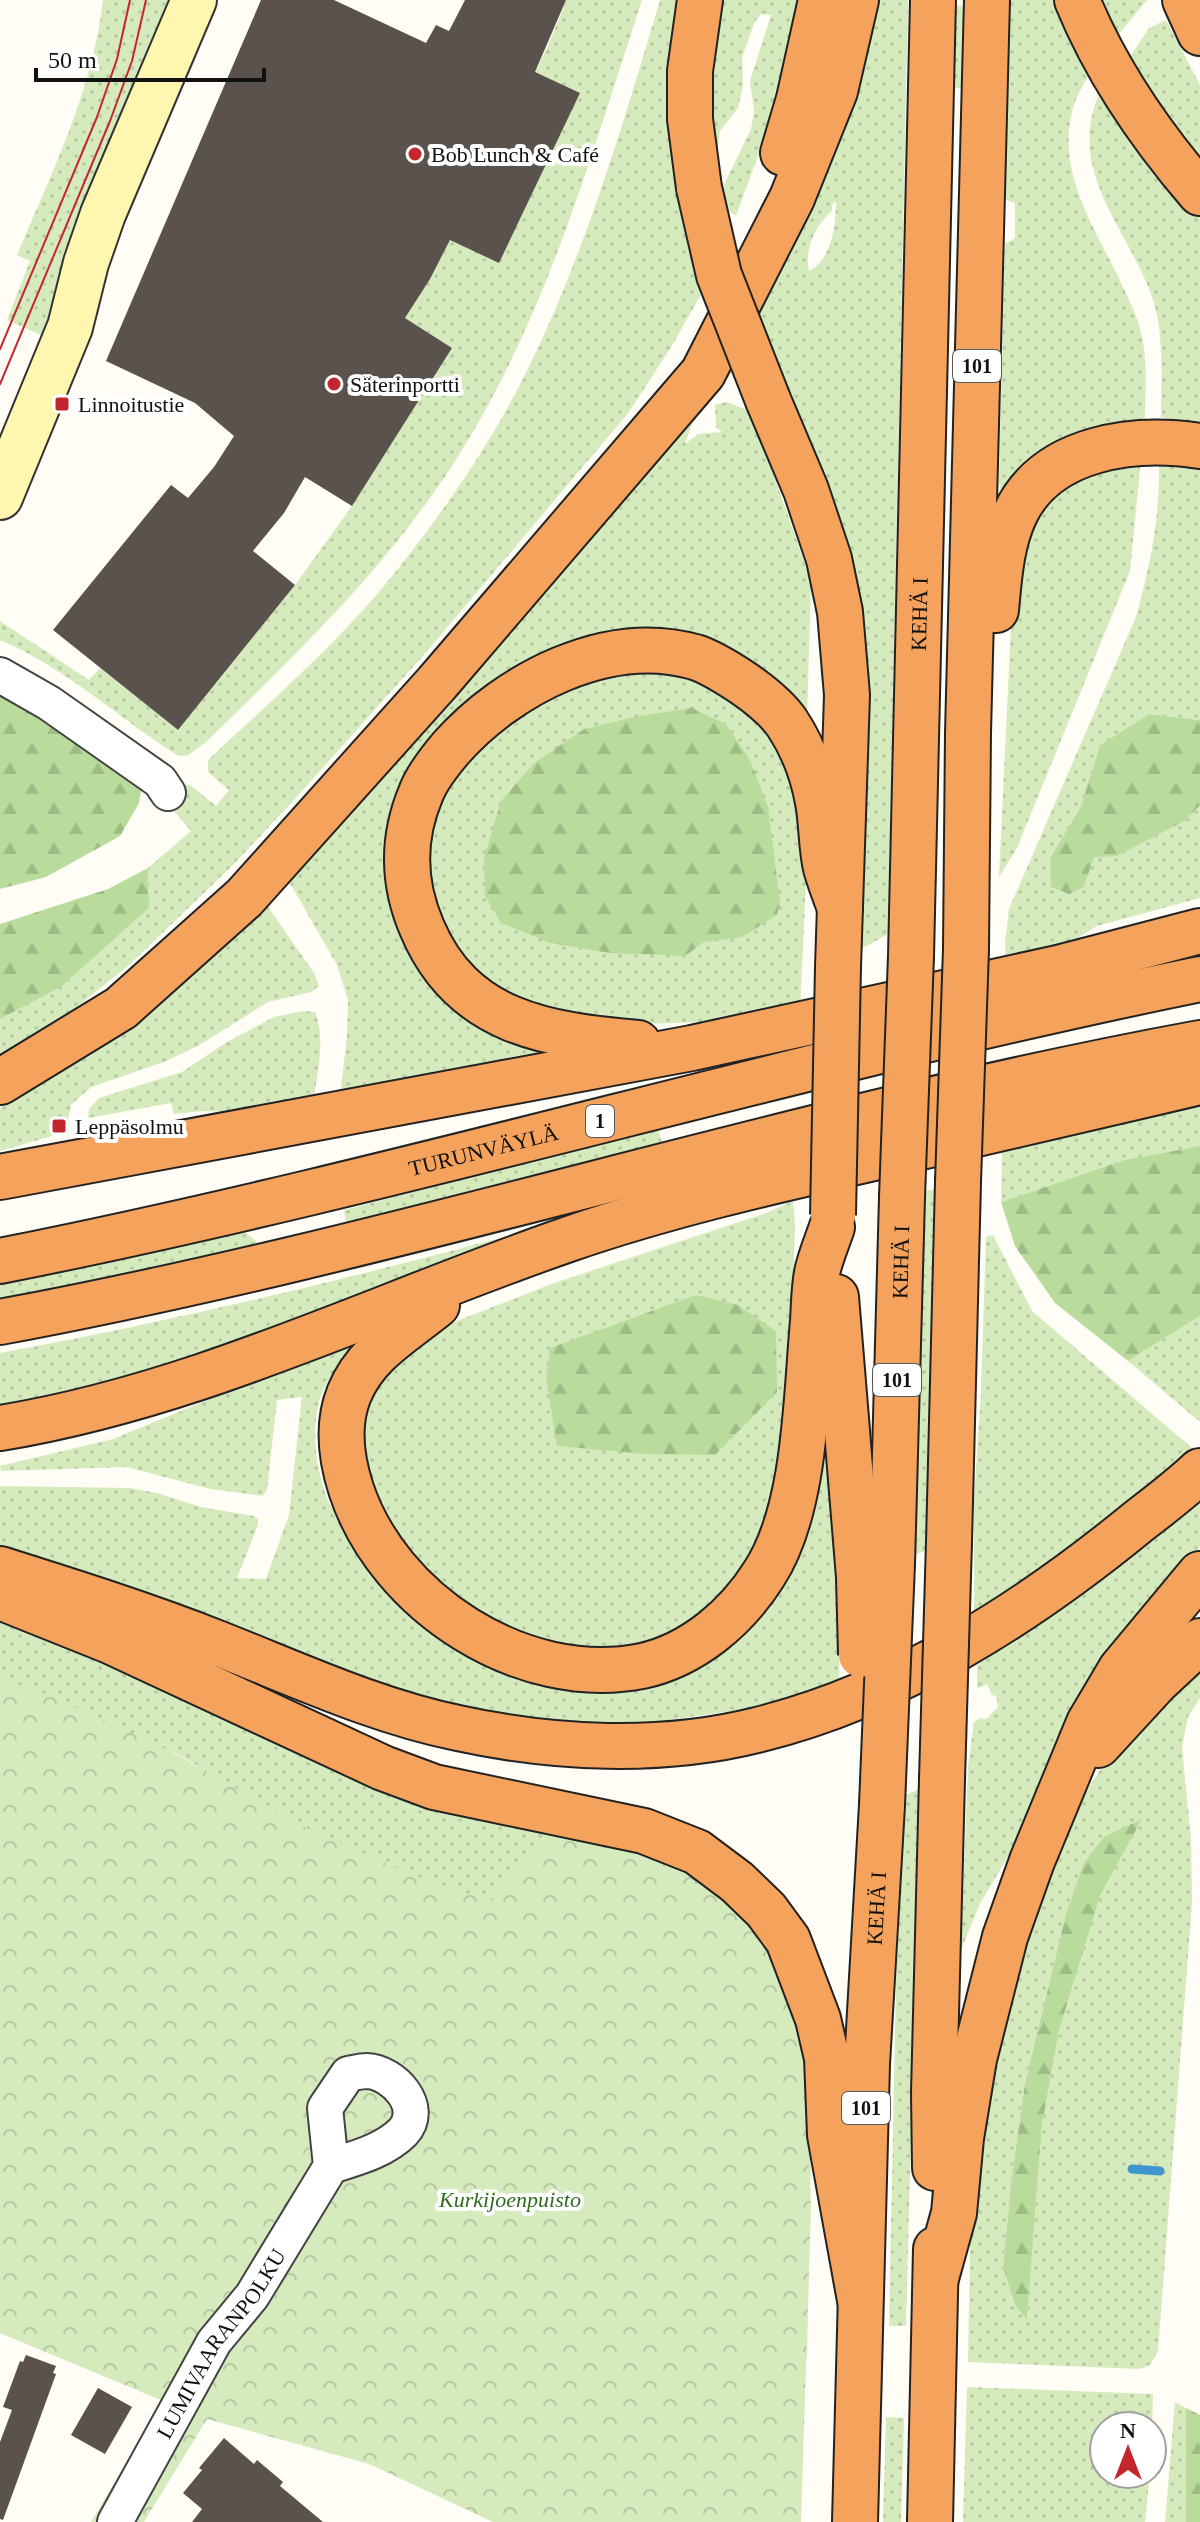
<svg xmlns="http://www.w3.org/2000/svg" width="1200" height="2522" viewBox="0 0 1200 2522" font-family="Georgia,serif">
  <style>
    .grass { fill: url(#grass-dots); fill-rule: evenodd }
    .forest { fill: url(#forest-firs) }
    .park { fill: url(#park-crowns) }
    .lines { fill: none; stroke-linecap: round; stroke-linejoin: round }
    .stream { stroke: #3f96cf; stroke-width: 9 }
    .building { fill: #5a524d }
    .street-casing { stroke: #444; stroke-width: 38 }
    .secondary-casing { stroke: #333; stroke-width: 48 }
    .highway-casing { stroke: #222; stroke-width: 48 }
    .street { stroke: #fff; stroke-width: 34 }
    .secondary { stroke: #fff6b0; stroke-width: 44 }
    .highway { stroke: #f5a25d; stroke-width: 44 }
    .tram { stroke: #c4262e; stroke-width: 2 }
    .highway-bridge-casing { stroke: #222; stroke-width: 48; stroke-linecap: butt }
    .highway-bridge { stroke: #f5a25d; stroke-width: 44 }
    .poi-dot { fill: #c4262e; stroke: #fff; stroke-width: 3 }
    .labels { text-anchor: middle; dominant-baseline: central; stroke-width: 8; stroke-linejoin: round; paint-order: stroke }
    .shield { fill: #fff; stroke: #585858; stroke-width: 2 }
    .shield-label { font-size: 20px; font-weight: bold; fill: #111 }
    .poi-label { font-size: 22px; fill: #111; stroke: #fff; text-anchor: start }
    .street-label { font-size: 22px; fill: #111; stroke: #fff }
    .park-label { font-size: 22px; font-style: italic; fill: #2f6b1f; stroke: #fff }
  </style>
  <defs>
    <pattern id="grass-dots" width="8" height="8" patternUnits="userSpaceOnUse" patternTransform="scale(2)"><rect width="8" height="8" fill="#d5ebbd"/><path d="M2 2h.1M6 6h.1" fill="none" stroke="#b6c8a1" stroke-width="1.8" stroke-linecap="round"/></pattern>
    <pattern id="forest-firs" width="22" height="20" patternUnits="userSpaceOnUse" patternTransform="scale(2)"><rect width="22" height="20" fill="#b9dc9c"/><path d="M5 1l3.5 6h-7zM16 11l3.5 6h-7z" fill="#9ebc85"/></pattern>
    <pattern id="park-crowns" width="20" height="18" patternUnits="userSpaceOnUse" patternTransform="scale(2)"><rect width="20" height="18" fill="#d5ebbd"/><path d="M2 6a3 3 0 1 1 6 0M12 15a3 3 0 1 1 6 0" fill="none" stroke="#b6c8a1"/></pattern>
  </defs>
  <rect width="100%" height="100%" fill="#fffdf5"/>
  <g class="grass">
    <path d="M103,0H175L48,338L7,320L30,261L17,255C52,172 93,90 103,0Z"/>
    <path d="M566,0H642C586,171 540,341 435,491C369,585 287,663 206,742L187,756L177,755C118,718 65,667 0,640V621L89,680L100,668L178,730L295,585L352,506L452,348L405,318C441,263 469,204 498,145C522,98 549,50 566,0Z"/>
    <path d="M660,0H684L704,289L673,344L629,412L429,649L294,800L234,864L129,965L63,1018L0,1058V1019L61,987L149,908L148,868L191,831L174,811L182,785H190L216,806L229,790L208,772V760C268,704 331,649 384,586C430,530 473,470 508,407C577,281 619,138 660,0Z"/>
    <polygon points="712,0 801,0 779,99 736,216 725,208 721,191 751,129 754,112 750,81 771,15 761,14 754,23 742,58 743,86 738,108 720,131 717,152 710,162"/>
    <path d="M871,0H908L888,934L854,953L859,739L753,309ZM836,201C836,224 832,260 809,271C804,250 815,225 832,211V205Z"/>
    <path d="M1009,0H1058L1089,75C1083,85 1076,97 1073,108C1055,175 1097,230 1123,287C1130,302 1138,318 1141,333C1148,361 1145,391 1145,420L1119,424L1004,495L1001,492L999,481L1005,244L1015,238V203L1003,199Z"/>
    <polygon points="1103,0 1147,0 1118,35"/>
    <polygon points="949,5 965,6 962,88 948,88"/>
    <polygon points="1166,20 1200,85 1200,160 1170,126 1129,58 1149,28"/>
    <path d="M1100,92L1200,215V425L1161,417C1161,377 1165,332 1151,294C1126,226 1065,170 1100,92Z"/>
    <polygon points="724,356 731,374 692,424 685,444 698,434 722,432 716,427 715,405 727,402 747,410 768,459 811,581 807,720 717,648 468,706 397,913 569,1050 340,1096 347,1037 348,1000 337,965 283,871"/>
    <polygon points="1141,459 1130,571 1017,848 999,877 1014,565 1018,544 1056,485"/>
    <path d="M1200,460V720L1149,714L1100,745L1081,806L1050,858L1084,887L1094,857L1186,820L1200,805V898L1097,926L1074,940L1006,963L1005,943L1009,909L1136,617C1150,567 1160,517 1159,465Z"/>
    <polygon points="640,663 708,680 771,733 795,788 804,844 806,880 800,1012 703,1022 642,1024 588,1021 541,1008 500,992 463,961 438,935 424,848 439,798 459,759 534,697"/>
    <polygon points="259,894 314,973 319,986 311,992 268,1002 198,1046 164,1062 91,1087 71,1105 68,1119 50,1123 52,1136 0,1151 0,1108 13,1102 112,1035"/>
    <path d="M303,1011L315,1012C326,1040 317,1074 313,1103L236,1112L202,1111L174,1114L171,1103L88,1118L89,1109L99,1098L182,1072L227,1042L274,1017Z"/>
    <polygon points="1200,1097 1200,1146 1124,1160 1001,1202 1002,1140"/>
    <polygon points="658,1129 662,1142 346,1222 344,1210"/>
    <polygon points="936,1189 927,1550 912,1556 924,1191"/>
    <path d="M639,1201L162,1370L0,1415V1353C215,1314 428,1258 639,1201Z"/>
    <polygon points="793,1201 795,1225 790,1371 779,1513 764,1553 697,1632 586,1655 475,1618 401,1547 366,1484 358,1428 375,1379 431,1331 554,1283 766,1213"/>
    <polygon points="245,1232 258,1243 42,1295 0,1301 0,1283"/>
    <polygon points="993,1235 1032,1311 1193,1449 1128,1506 1060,1557 974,1616 974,1500 981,1393 986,1237"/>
    <polygon points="1200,1316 1200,1422 1128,1361"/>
    <path d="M355,1339L361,1343C348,1356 334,1370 325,1386C308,1417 315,1478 332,1508C336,1516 342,1522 347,1529L478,1652L715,1650L824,1407L841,1584L839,1683L767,1706L661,1721L598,1725L464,1712L394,1690L104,1579L0,1545V1486L130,1488L157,1493L201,1507L254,1516L258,1519V1525L237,1578L266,1579L289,1515L302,1397L277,1400L267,1490L263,1496L210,1489L127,1467L1,1471L0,1466L113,1439Z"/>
    <polygon points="1200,1502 1200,1546 1169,1582 980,1904 961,1950 968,1767 974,1722 980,1718 986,1719 998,1707 996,1696 992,1695 987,1684 977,1689 977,1665 1090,1590"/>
    <polygon points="0,1610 556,1826 807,2040 806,2090 811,2150 807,2359 467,1902 192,1780 198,1766 171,1751 0,1708"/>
    <path d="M1200,1659V1698L1188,1717L1182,1748L1191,1839L1192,1903L1158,2351L1150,2365L1140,2369L968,2362L971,2200L977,2140L1019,1957L1077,1805L1112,1752ZM1141,1821L1100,1896L1059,2031L1042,2125L1027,2319L1015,2304L1003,2267L1011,2183L1025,2083L1066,1914Z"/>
    <polygon points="920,1789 906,2326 889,2326 896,1981 905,1795"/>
    <polygon points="967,2387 1153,2394 1152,2429 1152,2426 1104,2426 1104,2474 1150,2474 1145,2522 963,2522"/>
    <polygon points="1175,2402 1186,2408 1186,2522 1165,2522"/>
    <polygon points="886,2417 904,2418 901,2522 883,2522"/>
  </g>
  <g class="forest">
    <polygon points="0,680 142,784 139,803 120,836 46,877 0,889"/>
    <polygon points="692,708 726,724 750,760 768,807 780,902 777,915 742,937 704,942 685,956 610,953 550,943 501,923 485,896 484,858 501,801 534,763 584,729 639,716"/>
    <polygon points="1149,714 1200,720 1200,805 1186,820 1117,856 1094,857 1084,887 1069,894 1051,887 1050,858 1081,806 1100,745"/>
    <polygon points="148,868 149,908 61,987 0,1019 0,924 108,889"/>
    <polygon points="1200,1146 1200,1316 1128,1361 1055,1303 1015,1246 1001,1202 1124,1160"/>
    <polygon points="696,1295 738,1305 776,1331 777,1392 715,1455 645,1454 557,1446 546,1378 550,1348"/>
    <polygon points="1142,1819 1100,1896 1059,2031 1042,2125 1027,2320 1015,2305 1003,2267 1011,2183 1025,2083 1066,1914 1084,1863 1104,1837"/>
    <polygon points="1186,2408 1200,2415 1200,2522 1186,2522"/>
  </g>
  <polygon class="park" points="0,1677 58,1699 170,1751 306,1828 425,1880 491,1901 556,1826 687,1863 761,1924 807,2040 806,2090 811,2208 801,2522 493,2522 369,2464 207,2419 144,2522 91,2522 163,2401 0,2333"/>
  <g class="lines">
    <polyline class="stream" points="1132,2169 1160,2171"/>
  </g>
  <g class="building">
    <polygon points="261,0 334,0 426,43 436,25 449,31 465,0 566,0 535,72 580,93 499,263 450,240 430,279 405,318 452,348 352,506 305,477 284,513 253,551 295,585 178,730 53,630 171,485 188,498 214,467 234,436 195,403 106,361"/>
    <polygon points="26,2355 56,2366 53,2373 56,2374 3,2520 0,2519 0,2442 12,2410 3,2407 20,2361 23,2362"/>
    <polygon points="98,2388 132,2407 105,2454 71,2435"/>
    <polygon points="224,2438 254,2464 257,2460 283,2482 280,2486 323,2522 192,2522 202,2509 183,2493 202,2470 199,2468"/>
  </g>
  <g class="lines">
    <defs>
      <g id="street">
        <polyline points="0,675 49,703 160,781 168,793"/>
        <path id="s1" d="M115,2522L214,2342L252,2296L331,2166C356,2158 384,2151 403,2132C426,2107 393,2072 367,2071C361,2071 354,2073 348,2074L325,2108L331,2166"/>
      </g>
      <polyline id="secondary" points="0,497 70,327 86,263 103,214 194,0"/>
      <g id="highway">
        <path d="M1077,0C1106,71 1150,135 1200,193"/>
        <polyline points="1185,0 1200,33"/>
        <polyline points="783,153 799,99 821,0"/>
        <polyline points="699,188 690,119 690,71 700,0"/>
        <polyline points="768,400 806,490 829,559 840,612 847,695 838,967"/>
        <path d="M996,610C999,578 1001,544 1015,514C1047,446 1135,436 1200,446"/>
        <polyline points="966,949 968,733 987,0"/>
        <path id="s2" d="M911,956L933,0"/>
        <path d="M638,1043C546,1035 462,1023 422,928C403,884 402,838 421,793C427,777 440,761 451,748C508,684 607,632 695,657C711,662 728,673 743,683C759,694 776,707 787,723C803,747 813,774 818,802C822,823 821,847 826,868C830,882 835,895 840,908"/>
        <polyline points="0,1082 121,1008 244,898 437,683 703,373 792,198 835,91 856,0"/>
        <polyline points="0,1177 692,1048 1058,968 1200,931"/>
        <path id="s3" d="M0,1261C403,1181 797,1061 1200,979"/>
        <polyline points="836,1297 859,1577"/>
        <path d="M437,1305C404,1332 366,1352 349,1394C337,1424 341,1458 351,1489C388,1602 522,1690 642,1666C693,1655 737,1617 764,1574C806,1510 806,1397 813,1321C814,1305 814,1288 817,1273C820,1258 827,1242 832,1227"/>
        <path d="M0,1322C404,1247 796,1117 1200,1043"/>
        <path d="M0,1428C197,1396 378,1305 566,1240C664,1206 768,1182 869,1159C980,1133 1090,1108 1200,1082"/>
        <polyline points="949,1542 958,1182"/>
        <path id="s4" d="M892,1564L902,1197"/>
        <path d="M0,1569C73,1592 146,1615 217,1643C296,1674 375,1711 458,1728C554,1749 661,1754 757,1730C899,1695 1027,1613 1139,1521C1160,1505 1181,1489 1200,1471"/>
        <polyline points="0,1597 110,1641 383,1768 434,1787 644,1831 697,1852 737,1882 766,1910 788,1940 818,2019 827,2058 830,2135 860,2300"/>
        <polyline points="1098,1745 1155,1683 1200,1641"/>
        <polyline points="935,2168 934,2093 942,1779"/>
        <polyline points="936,2278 954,2213 961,2138 974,2059 1005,1937 1032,1861 1089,1723 1121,1669 1200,1574"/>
        <path id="s5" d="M855,2522L867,2064L882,1805"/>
        <polyline points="930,2522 936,2249"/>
      </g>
    </defs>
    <use href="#street" class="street-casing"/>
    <use href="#secondary" class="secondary-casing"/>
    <use href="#highway" class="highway-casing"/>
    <use href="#street" class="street"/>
    <use href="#secondary" class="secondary"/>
    <use href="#highway" class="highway"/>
    <g class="tram">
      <polyline points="0,349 97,117 117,59 130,0"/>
      <polyline points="0,384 110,121 132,61 146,0"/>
    </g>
    <defs>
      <g id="highway-bridge">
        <polyline points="699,188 719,275 768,400"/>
        <polyline points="958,1182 966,949"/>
        <polyline points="902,1197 911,956"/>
        <polyline points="833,1215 838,967"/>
        <polyline points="859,1577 861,1655"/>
        <polyline points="942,1779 949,1542"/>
        <polyline points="882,1805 892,1564"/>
      </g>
    </defs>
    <use href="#highway-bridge" class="highway-bridge-casing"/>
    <use href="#highway-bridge" class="highway-bridge"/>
  </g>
  <g class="poi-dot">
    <circle cx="415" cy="154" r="8"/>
    <circle cx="334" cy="384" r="8"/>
    <rect x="54" y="396" width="16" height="16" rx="4"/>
    <rect x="51" y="1118" width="16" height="16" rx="4"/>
  </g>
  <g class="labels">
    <g class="shield">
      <rect x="953" y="350" width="48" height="32" rx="6"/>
      <rect x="586" y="1105" width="28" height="32" rx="6"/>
      <rect x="873" y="1364" width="48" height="32" rx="6"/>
      <rect x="842" y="2092" width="48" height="32" rx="6"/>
    </g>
    <g class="shield-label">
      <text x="977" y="366">101</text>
      <text x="600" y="1121">1</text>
      <text x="897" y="1380">101</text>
      <text x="866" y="2108">101</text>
    </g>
    <g class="poi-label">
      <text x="431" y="154">Bob Lunch &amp; Café</text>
      <text x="350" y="384">Säterinportti</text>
      <text x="78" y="404">Linnoitustie</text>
      <text x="75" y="1126">Leppäsolmu</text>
    </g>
    <g class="street-label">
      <text stroke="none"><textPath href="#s2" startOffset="342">KEHÄ I</textPath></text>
      <text stroke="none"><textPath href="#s3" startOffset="496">TURUNVÄYLÄ</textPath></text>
      <text stroke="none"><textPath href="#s4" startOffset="302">KEHÄ I</textPath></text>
      <text stroke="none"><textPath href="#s5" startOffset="614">KEHÄ I</textPath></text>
      <text stroke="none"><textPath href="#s1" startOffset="208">LUMIVAARANPOLKU</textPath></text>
    </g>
    <g class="park-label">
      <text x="510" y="2199">Kurkijoenpuisto</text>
    </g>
  </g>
  <g transform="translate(1128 2450)"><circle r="38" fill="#ffffff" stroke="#a0a0a0" stroke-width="2"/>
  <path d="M0-6L14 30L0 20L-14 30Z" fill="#c4262e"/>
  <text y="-12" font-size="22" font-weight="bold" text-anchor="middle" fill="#111111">N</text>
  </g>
  <path d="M36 68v12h228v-12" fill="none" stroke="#111111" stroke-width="4"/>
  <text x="48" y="68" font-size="24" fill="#111111" stroke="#ffffff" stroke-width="6" paint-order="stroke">50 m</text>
</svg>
